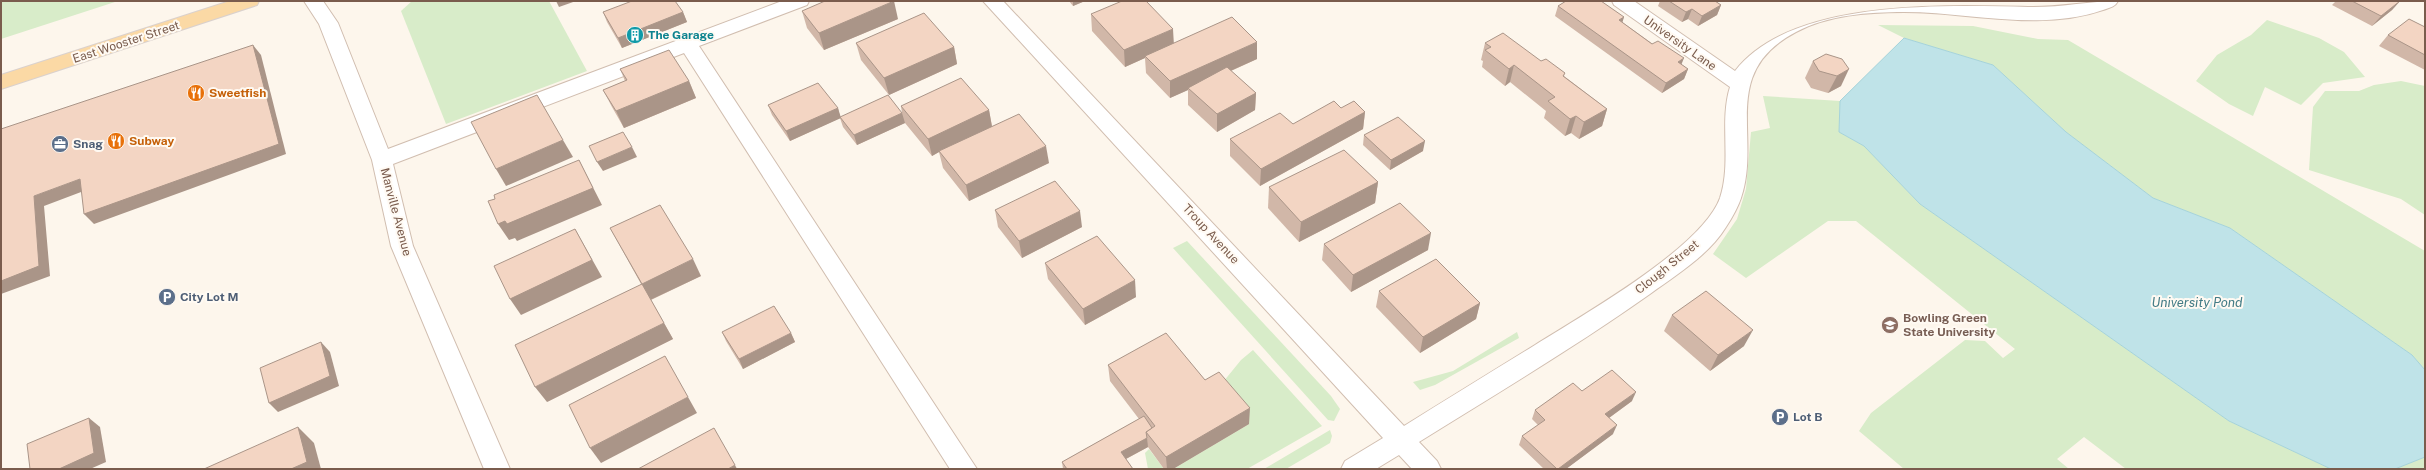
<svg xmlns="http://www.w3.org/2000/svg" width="2426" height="470" viewBox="0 0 2426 470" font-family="'Public Sans',sans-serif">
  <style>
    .green { fill: #d8ecc9 }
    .water { fill: #bfe3e8; stroke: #a5d3da }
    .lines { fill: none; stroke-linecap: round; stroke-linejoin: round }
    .minor-casing { stroke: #d1beb0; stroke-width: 2 }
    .major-casing { stroke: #dad1cd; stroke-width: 2 }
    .minor { fill: #fff; fill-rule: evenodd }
    .major { fill: #fbd9a5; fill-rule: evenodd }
    .wall { fill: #d1b7a8 }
    .shaded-wall { fill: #aa9588 }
    .building { fill: #f3d5c3; stroke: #aa9588 }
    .labels { text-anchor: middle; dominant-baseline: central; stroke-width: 4; stroke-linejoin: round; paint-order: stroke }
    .culture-label { font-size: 12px; font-weight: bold; fill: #0d838f; stroke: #fffaf3; text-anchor: start }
    .street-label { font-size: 12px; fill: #7a5c4d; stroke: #fffaf3 }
    .food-label { font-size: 12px; font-weight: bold; fill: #c56008; stroke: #fffaf3; text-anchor: start }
    .service-label { font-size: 12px; font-weight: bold; fill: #4e5e75; stroke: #fffaf3; text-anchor: start }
    .education-label { font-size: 12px; font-weight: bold; fill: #785e54; stroke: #fffaf3; text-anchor: start }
    .water-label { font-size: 13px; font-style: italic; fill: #437c86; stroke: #fffaf3 }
  </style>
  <rect width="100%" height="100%" fill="#fdf6ec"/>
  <g class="green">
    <polygon points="2,1 118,1 1,39"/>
    <polygon points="412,1 549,1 587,71 446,124 401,11"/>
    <polygon points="2267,20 2319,38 2344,52 2365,77 2323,83 2301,105 2265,87 2253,116 2229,104 2196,81 2217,55 2251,35"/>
    <polygon points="1878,25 1973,26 2038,39 2068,40 2425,251 2425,370 2412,355 2230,228 2153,198 2066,132 1993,65 1904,38"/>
    <polygon points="2401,81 2425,86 2425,215 2401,199 2309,170 2313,107 2325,91 2359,91 2374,85"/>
    <polygon points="1763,96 1840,101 1839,132 1864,146 1920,204 2229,421 2331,469 2126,469 2084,437 2057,459 2069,469 1904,469 1859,431 1871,413 1965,340 1985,341 2003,358 2015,349 1856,221 1828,221 1746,278 1713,254 1737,219 1746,189 1751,132 1770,128"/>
    <polygon points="1187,241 1331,396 1340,409 1334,421 1328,420 1173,248"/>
    <polygon points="1517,332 1519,338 1435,385 1420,390 1413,382 1453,371"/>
    <polygon points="1253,350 1322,426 1247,469 1173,469 1249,424 1219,387 1241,360"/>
    <polygon points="1330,430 1332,436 1330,443 1286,469 1264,469"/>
    <polygon points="1149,449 1164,469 1148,469 1145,453"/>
    <polygon points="2425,457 2425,469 2395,469"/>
  </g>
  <polygon class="water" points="1904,38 1993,65 2066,132 2153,198 2230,228 2412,355 2425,370 2425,457 2395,469 2331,469 2229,421 1920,204 1864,146 1839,132 1840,101"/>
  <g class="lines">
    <defs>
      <g id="minor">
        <polygon points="304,1 323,1 338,23 388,149 782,1 809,1 807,5 699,46 977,469 950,469 684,53 393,164 413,246 510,469 484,469 391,246 372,160 319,24"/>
        <path d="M983,1H1003L1404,426C1447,399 1491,372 1535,345C1581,316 1702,248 1720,198C1732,162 1719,122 1730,87L1614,5L1612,1H1634L1735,71C1790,0 1936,5 2028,7C2059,8 2088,1 2118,1C2115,7 2109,8 2103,10C2039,32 1970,12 1904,12C1868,12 1828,15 1796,32C1718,73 1762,136 1741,198C1738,207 1732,218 1726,227C1709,255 1676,275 1650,294C1575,347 1496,394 1419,442L1437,461L1441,469H1412L1399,455L1376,469H1341L1345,461L1383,438Z"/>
      </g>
      <polygon id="major" points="230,1 259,1 257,5 1,89 1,75"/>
    </defs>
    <use href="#minor" class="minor-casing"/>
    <use href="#major" class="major-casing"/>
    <use href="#minor" class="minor"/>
    <use href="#major" class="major"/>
  </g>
  <g class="wall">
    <polygon points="1069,1 1085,1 1073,6"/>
    <polygon points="1660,1 1715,1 1721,5 1717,15 1698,26 1688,19 1682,22 1658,6"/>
    <polygon points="2336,1 2400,1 2392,10 2372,26 2332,5"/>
    <polygon points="1558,6 1624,17 1622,22 1688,69 1684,79 1662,93 1555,16"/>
    <polygon points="802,11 898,19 824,50 807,28"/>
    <polygon points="603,12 683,12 687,22 622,48 607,22"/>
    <polygon points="1091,14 1174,43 1257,59 1231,71 1256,93 1255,110 1217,132 1188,105 1188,90 1170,98 1146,73 1145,58 1125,67 1092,31"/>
    <polygon points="2425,27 2425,70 2379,46 2388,35"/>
    <polygon points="856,43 954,47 957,64 889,95 861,60"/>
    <polygon points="1485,43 1541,61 1565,73 1564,76 1607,109 1602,126 1579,139 1571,133 1565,136 1544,118 1546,111 1510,82 1505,86 1482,67 1483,61 1481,60"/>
    <polygon points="1842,59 1841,86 1828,93 1811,88 1805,78 1813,61"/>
    <polygon points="620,69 689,81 696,98 624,128 612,107 603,90 625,81"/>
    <polygon points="768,105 838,108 840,117 902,113 901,106 989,110 992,126 1049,163 969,201 943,168 939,152 932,156 905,123 857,145 843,127 840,118 790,141 772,115"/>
    <polygon points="1365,112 1363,129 1260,186 1230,156 1230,139 1293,124"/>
    <polygon points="1364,135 1423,151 1390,170 1363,145"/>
    <polygon points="1378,182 1375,203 1299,242 1268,208 1269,187"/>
    <polygon points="995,210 1082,227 1022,258 998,227"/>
    <polygon points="610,228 701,276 651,300 673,339 547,402 641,284"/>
    <polygon points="1324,244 1428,250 1351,292 1322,260"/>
    <polygon points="1045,263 1136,297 1085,325 1048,279"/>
    <polygon points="1379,291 1480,303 1476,319 1420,353 1376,307"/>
    <polygon points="1672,315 1744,346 1710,371 1664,331"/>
    <polygon points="722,332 791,333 795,342 743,369 726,341"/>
    <polygon points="1108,365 1205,380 1249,424 1173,469 1164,469 1148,447 1126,459 1133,469 1063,469 1062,462 1139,419 1110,381"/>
    <polygon points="1582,391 1632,401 1609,418 1613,434 1566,469 1544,469 1519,445 1522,436 1538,425 1532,419 1535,410"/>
  </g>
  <g class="shaded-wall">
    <polygon points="556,1 576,1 559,7"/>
    <polygon points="894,1 898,19 824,50 819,33"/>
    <polygon points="1073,1 1085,1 1073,6"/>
    <polygon points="2400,1 2392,10 2372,26 2381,16"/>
    <polygon points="1721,5 1717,15 1698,26 1702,16"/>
    <polygon points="1692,9 1688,19 1682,22 1686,12"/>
    <polygon points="683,12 687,22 622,48 618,38"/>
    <polygon points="1624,17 1621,27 1619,20"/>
    <polygon points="1173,29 1174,46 1145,56 1145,58 1125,67 1124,50"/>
    <polygon points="1257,42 1257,59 1190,89 1188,88 1188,90 1170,98 1170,81"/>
    <polygon points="253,45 261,55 286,154 94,224 84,214"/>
    <polygon points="954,47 957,64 889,95 884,78"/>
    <polygon points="1684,58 1680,68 1678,62"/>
    <polygon points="1514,65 1510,82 1505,86 1509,69"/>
    <polygon points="1688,69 1684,79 1662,93 1666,83"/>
    <polygon points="1849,69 1841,86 1828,93 1837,76"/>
    <polygon points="689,81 696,98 624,128 616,111"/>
    <polygon points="1256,93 1255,110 1217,132 1217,114"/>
    <polygon points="838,108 841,118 790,141 786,131"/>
    <polygon points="1607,109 1602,126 1579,139 1584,122"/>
    <polygon points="989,110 992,127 939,151 939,152 932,156 928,139"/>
    <polygon points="1365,112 1363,129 1260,186 1261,169"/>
    <polygon points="902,113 905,123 857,145 854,135"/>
    <polygon points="1576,116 1571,133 1565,136 1570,119"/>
    <polygon points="563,140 573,157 506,186 496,169"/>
    <polygon points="1425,141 1423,151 1390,170 1391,160"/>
    <polygon points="1046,146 1049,163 969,201 966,185"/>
    <polygon points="632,147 637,157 603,171 597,162"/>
    <polygon points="579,160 602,205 517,241 515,238 509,240 498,224"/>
    <polygon points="80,179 89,189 44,206 50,276 1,294 1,281 34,196"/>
    <polygon points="1378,182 1375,203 1299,242 1301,222"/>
    <polygon points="1080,211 1082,227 1022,258 1019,241"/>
    <polygon points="575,229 602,277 521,315 510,299"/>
    <polygon points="1431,233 1428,250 1351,292 1353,275"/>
    <polygon points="693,259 701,276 650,300 642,284"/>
    <polygon points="1135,280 1136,297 1085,325 1083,309"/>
    <polygon points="1480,303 1476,319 1420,353 1423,337"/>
    <polygon points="664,323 673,339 547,402 535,387"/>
    <polygon points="1753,330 1744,346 1710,371 1718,355"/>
    <polygon points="791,333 795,342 743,369 739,359"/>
    <polygon points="321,342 330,352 339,386 278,412 269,403"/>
    <polygon points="1636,392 1632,401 1602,423 1605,414"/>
    <polygon points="688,397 697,413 601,463 590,448"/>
    <polygon points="1250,408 1249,424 1173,469 1167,469 1166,457"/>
    <polygon points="89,418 100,427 106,462 90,469 59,469"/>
    <polygon points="1617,425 1613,434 1566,469 1558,469"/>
    <polygon points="298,427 314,443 321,469 291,469"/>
    <polygon points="1147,438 1148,447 1122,461 1121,452"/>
    <polygon points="735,465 737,469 728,469"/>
  </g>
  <g class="building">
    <polygon points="632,1 675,1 683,12 618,38 603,12"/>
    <polygon points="825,1 894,1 819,33 802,11"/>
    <polygon points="1122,1 1146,1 1173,29 1124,50 1091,14"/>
    <polygon points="1566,1 1601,1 1624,17 1619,20 1652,44 1658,41 1684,58 1678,62 1688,69 1666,83 1558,6"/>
    <polygon points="1669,1 1715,1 1721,5 1702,16 1692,9 1686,12"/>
    <polygon points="2352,1 2400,1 2381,16"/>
    <polygon points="924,13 954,47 884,78 856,43"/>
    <polygon points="1232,17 1257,42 1170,81 1145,56"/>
    <polygon points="2409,19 2425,27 2425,55 2388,35"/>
    <polygon points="1503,33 1541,61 1546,59 1565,73 1563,76 1607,109 1584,122 1576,116 1570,119 1548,101 1555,97 1514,65 1509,69 1485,50 1491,47 1485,43"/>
    <polygon points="253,45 279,144 84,214 80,179 34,196 39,266 1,281 1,129"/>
    <polygon points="669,50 689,81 616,111 603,90 627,80 620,69"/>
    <polygon points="1826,54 1842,59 1849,69 1837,76 1819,71 1813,61"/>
    <polygon points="1227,67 1256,93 1217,114 1188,88"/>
    <polygon points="961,78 989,110 928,139 901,106"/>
    <polygon points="818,83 838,108 786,131 768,105"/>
    <polygon points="537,95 563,140 496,169 471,122"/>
    <polygon points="888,95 902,113 854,135 840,117"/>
    <polygon points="1334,101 1341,108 1354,101 1365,112 1261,169 1230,139 1280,113 1293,124"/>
    <polygon points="1019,114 1046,146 966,185 939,151"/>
    <polygon points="1398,117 1425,141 1391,160 1364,135"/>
    <polygon points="623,132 632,147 597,162 589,146"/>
    <polygon points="1344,150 1378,182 1301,222 1269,187"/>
    <polygon points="579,160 593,188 507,224 505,221 498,224 488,201 495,199 494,195"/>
    <polygon points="1055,181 1080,211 1019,241 995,210"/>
    <polygon points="1400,203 1431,233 1353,275 1324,244"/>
    <polygon points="660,205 693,259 642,284 610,228"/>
    <polygon points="575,229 592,260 510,299 494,266"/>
    <polygon points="1097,236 1135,280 1083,309 1045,263"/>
    <polygon points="1436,259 1480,303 1423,337 1379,291"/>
    <polygon points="642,284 664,323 535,387 515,345"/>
    <polygon points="1706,291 1753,330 1718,355 1672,315"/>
    <polygon points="774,306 791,333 739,359 722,332"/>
    <polygon points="1166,333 1205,380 1219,372 1250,408 1166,457 1146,432 1155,426 1108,365"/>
    <polygon points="321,342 330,376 269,403 260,368"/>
    <polygon points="665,356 688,397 590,448 569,405"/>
    <polygon points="1612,370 1636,392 1605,414 1617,425 1558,469 1557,469 1522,436 1545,420 1535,410 1573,383 1582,391"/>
    <polygon points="1144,416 1152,428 1146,432 1147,438 1121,452 1133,469 1067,469 1062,462"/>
    <polygon points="89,418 94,453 59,469 30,469 27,444"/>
    <polygon points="298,427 307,462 291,469 204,469"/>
    <polygon points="714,428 735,465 728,469 638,469"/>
  </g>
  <defs>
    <symbol id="building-disc" viewBox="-11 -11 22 22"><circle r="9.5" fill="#0f9aa8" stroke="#fffaf3"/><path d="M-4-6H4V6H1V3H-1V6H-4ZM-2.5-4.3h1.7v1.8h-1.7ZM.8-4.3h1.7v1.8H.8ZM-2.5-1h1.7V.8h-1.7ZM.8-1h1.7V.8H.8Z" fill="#fff"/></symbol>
    <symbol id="restaurant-disc" viewBox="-11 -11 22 22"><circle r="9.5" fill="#e8710a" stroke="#fffaf3"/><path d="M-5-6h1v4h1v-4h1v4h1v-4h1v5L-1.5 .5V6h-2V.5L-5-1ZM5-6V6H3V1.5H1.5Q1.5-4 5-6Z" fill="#fff"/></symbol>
    <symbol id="office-disc" viewBox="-11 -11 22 22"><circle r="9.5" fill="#5c6f8a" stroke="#fffaf3"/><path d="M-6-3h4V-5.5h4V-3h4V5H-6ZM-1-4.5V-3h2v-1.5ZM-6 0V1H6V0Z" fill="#fff"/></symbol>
    <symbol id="parking-disc" viewBox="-11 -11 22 22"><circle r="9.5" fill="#5c6f8a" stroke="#fffaf3"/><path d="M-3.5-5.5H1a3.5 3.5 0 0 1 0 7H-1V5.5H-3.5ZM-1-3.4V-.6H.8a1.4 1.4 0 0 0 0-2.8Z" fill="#fff"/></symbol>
    <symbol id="university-disc" viewBox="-11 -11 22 22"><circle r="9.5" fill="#8d6e63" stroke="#fffaf3"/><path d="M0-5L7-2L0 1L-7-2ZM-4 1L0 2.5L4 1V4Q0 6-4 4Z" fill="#fff"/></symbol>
  </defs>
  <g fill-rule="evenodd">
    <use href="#building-disc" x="625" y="25" width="20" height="20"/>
    <use href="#restaurant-disc" x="186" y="83" width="20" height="20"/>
    <use href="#restaurant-disc" x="106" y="131" width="20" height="20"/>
    <use href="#office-disc" x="50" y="134" width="20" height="20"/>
    <use href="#parking-disc" x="157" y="287" width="20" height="20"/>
    <use href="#university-disc" x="1880" y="315" width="20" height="20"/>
    <use href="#parking-disc" x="1770" y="407" width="20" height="20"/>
  </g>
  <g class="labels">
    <g class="culture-label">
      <text x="648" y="35">The Garage</text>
    </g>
    <g class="street-label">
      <text transform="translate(126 42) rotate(-18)">East Wooster Street</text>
      <text transform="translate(1680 43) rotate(35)">University Lane</text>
      <text transform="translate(396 212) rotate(75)">Manville Avenue</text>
      <text transform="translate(1211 234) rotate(47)">Troup Avenue</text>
      <text transform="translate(1667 267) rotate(-39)">Clough Street</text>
    </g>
    <g class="food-label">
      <text x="209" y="93">Sweetfish</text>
      <text x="129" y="141">Subway</text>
    </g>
    <g class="service-label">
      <text x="73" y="144">Snag</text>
      <text x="180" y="297">City Lot M</text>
      <text x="1793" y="417">Lot B</text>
    </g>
    <g class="education-label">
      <text x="1903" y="318">Bowling Green<tspan x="1903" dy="14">State University</tspan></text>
    </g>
    <g class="water-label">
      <text x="2197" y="302">University Pond</text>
    </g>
  </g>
  <rect width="2426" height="470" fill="none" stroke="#7a5c4d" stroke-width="4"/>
</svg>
